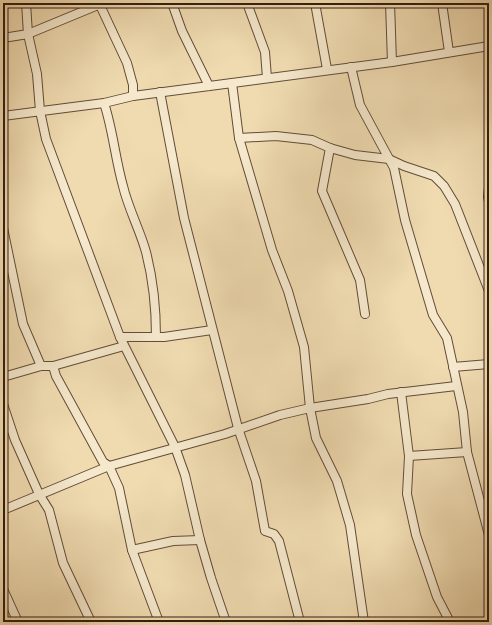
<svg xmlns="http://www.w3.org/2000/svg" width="492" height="625" viewBox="0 0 492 625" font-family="'Sorts Mill Goudy',serif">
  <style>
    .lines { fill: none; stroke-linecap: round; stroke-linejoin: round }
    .street-casing { stroke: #634c38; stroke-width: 10 }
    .street { stroke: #f5e8cc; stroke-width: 8 }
  </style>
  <rect width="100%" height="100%" fill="#f0dbb1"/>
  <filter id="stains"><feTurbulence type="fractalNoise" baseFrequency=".005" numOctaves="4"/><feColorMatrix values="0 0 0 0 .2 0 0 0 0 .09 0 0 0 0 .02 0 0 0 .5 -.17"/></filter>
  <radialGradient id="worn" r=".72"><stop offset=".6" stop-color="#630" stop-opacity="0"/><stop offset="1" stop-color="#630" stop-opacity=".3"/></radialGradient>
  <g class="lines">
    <defs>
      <g id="street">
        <polyline points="26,3 28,34 37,74 40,111 46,139 120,337 175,447 185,475 200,540 211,578 226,622"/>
        <polyline points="99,3 127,63 133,85 133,96"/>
        <polyline points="172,3 182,31 209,86"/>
        <polyline points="247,3 265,52 267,78"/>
        <polyline points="315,3 327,69"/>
        <polyline points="390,3 392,62"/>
        <polyline points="442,3 449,52"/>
        <polyline points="3,38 28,34 103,3"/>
        <polyline points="351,67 360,105 394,168 405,220 433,315 447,338 463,412 467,452 489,535"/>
        <polyline points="232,83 239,138 272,250 288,291 304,347 310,408 316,438 337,481 350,525 364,622"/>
        <polyline points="160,92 184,218 238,428 256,481 265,531 274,534 279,541 300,622"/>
        <path d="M104,103C113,130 115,158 123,186C128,208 140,230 146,252C153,279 156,309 156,337"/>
        <polyline points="3,116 104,103 133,96 392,62 489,46"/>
        <polyline points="239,138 276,136 312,140 330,148 355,155 389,159 404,166 434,176 444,186 455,204 489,291"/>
        <polyline points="330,148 322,191 360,280 365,314"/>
        <polyline points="489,187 488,197 489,202"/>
        <polyline points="3,228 23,324 41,366"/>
        <polyline points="120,337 164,337 212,330"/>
        <polyline points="53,366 56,376 103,462 109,466 119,488 132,550 159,622"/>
        <polyline points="453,367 489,364"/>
        <polyline points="3,377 41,366 53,366 124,346"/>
        <polyline points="401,392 409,456 407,494 416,535 437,597 450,622"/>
        <polyline points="3,404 15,440 39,494 49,510 63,563 91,622"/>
        <polyline points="409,456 467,452"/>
        <polyline points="3,510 109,466 225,434 280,415 310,408 368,399 388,394 456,386"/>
        <polyline points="132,550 173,541 200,540"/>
        <polyline points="3,589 18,622"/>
      </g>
    </defs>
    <use href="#street" class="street-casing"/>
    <use href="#street" class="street"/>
  </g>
  <rect width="492" height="625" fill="none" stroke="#f0dbb1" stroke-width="16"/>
  <rect x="4" y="4" width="484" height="617" fill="none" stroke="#341d0f" stroke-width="2"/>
  <rect x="8" y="8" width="476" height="609" fill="none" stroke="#341d0f"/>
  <rect width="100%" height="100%" filter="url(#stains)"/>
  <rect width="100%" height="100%" fill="url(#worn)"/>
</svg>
